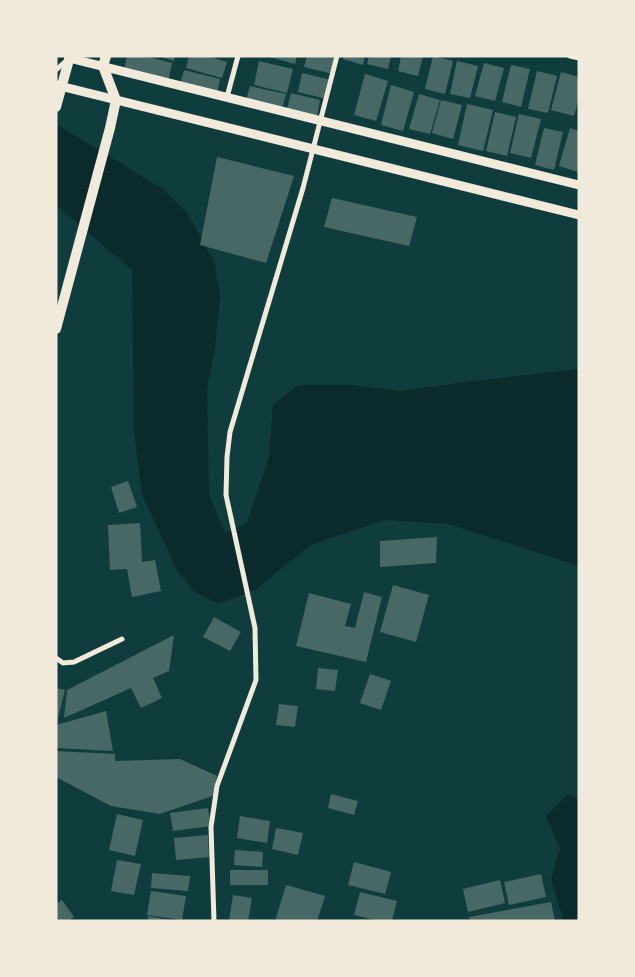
<svg xmlns="http://www.w3.org/2000/svg" width="635" height="977" viewBox="0 0 635 977" font-family="'Varela Round',sans-serif">
  <style>
    .water { fill: #0a2a2b }
    .building { fill: #486865 }
    .lines { fill: none; stroke-linecap: round; stroke-linejoin: round }
    .minor { stroke: #f1e9da; stroke-width: 5 }
    .tertiary { stroke: #f1e9da; stroke-width: 9 }
    .secondary { stroke: #f1e9da; stroke-width: 10 }
  </style>
  <rect width="100%" height="100%" fill="#0f3d3e"/>
  <g class="water">
    <polygon points="56,124 163,189 187,213 214,261 220,295 215,349 207,389 209,495 225,533 247,523 269,456 273,405 298,385 351,385 400,391 474,381 579,369 579,566 449,524 384,520 311,545 255,590 218,604 195,592 177,571 142,494 134,431 132,270 56,205"/>
    <polygon points="568,794 579,799 579,921 565,921 563,919 551,879 560,848 546,816"/>
  </g>
  <g class="building">
    <polygon points="127,56 145,56 172,63 168,82 124,70"/>
    <polygon points="159,56 175,56 174,61"/>
    <polygon points="189,56 207,56 227,62 222,78 186,68"/>
    <polygon points="266,56 297,56 295,64"/>
    <polygon points="307,56 338,56 333,74 304,67"/>
    <polygon points="344,56 365,56 363,65 343,59"/>
    <polygon points="369,56 391,56 388,69 367,64"/>
    <polygon points="401,56 423,56 418,76 398,71"/>
    <polygon points="433,56 453,61 445,94 425,89"/>
    <polygon points="259,61 293,69 287,93 254,85"/>
    <polygon points="457,61 478,66 470,98 450,94"/>
    <polygon points="484,63 504,68 495,101 475,96"/>
    <polygon points="511,65 530,69 521,107 502,102"/>
    <polygon points="184,70 220,79 217,94 180,84"/>
    <polygon points="537,71 557,76 548,113 528,109"/>
    <polygon points="561,72 579,77 579,98 574,116 551,110"/>
    <polygon points="302,73 332,80 327,99 298,92"/>
    <polygon points="365,74 388,81 376,121 354,115"/>
    <polygon points="391,85 414,92 403,131 381,125"/>
    <polygon points="250,86 286,94 282,109 246,100"/>
    <polygon points="291,93 320,100 317,116 287,109"/>
    <polygon points="419,94 440,100 430,134 409,129"/>
    <polygon points="441,100 462,105 453,139 432,133"/>
    <polygon points="467,104 493,110 483,151 458,145"/>
    <polygon points="495,112 516,117 507,156 486,151"/>
    <polygon points="519,114 541,119 531,158 510,153"/>
    <polygon points="544,128 563,132 554,170 535,165"/>
    <polygon points="570,128 579,131 579,168 578,172 559,166"/>
    <polygon points="217,157 294,176 266,263 200,245"/>
    <polygon points="332,198 417,217 409,246 324,227"/>
    <polygon points="128,481 137,507 119,513 111,487"/>
    <polygon points="140,523 142,562 155,560 161,591 132,597 127,569 110,570 108,525"/>
    <polygon points="437,537 436,563 380,567 380,541"/>
    <polygon points="393,585 429,595 416,642 380,632"/>
    <polygon points="364,592 382,597 366,662 296,646 309,593 351,604 345,626 355,628"/>
    <polygon points="214,617 241,632 230,651 203,637"/>
    <polygon points="174,635 169,671 153,678 162,698 141,708 131,688 64,718 67,690"/>
    <polygon points="318,668 338,670 335,691 316,689"/>
    <polygon points="370,674 391,681 381,710 360,703"/>
    <polygon points="56,688 65,690 57,722 56,722"/>
    <polygon points="279,704 298,706 295,727 276,725"/>
    <polygon points="106,711 113,751 56,748 56,725"/>
    <polygon points="56,751 115,754 115,761 180,759 217,776 215,795 160,814 111,806 56,777"/>
    <polygon points="331,794 358,801 354,815 328,808"/>
    <polygon points="208,808 211,826 173,831 170,813"/>
    <polygon points="117,814 143,820 135,856 109,850"/>
    <polygon points="240,816 270,821 267,843 237,838"/>
    <polygon points="276,828 303,833 298,855 272,849"/>
    <polygon points="208,835 209,857 176,860 174,838"/>
    <polygon points="235,850 263,852 262,867 234,865"/>
    <polygon points="117,860 141,864 134,895 111,891"/>
    <polygon points="354,862 391,872 385,894 348,885"/>
    <rect x="230" y="870" width="38" height="15"/>
    <polygon points="152,873 190,876 188,891 151,888"/>
    <polygon points="541,874 546,897 509,905 504,882"/>
    <polygon points="500,880 505,903 468,912 463,889"/>
    <polygon points="286,885 325,896 317,921 275,921"/>
    <polygon points="151,891 186,896 182,920 147,915"/>
    <polygon points="360,892 397,901 392,921 378,921 354,915"/>
    <polygon points="233,895 252,898 248,921 229,921"/>
    <polygon points="62,900 74,917 69,921 56,921 56,904"/>
    <polygon points="551,902 555,921 470,921 469,917"/>
    <polygon points="148,916 171,920 171,921 148,921"/>
  </g>
  <g class="lines">
    <g class="minor">
      <polyline points="570,56 579,58"/>
      <polyline points="56,70 67,60"/>
      <polyline points="227,97 238,56"/>
      <polyline points="56,658 63,663 74,662 122,639"/>
      <polyline points="214,921 211,827 217,786 256,680 255,628 226,495 227,457 230,432 303,188 337,56"/>
    </g>
    <g class="tertiary">
      <polyline points="69,58 579,185"/>
      <polyline points="56,85 579,215"/>
    </g>
    <g class="secondary">
      <polyline points="56,107 70,56"/>
      <polyline points="56,329 110,128 116,100 103,66 106,56"/>
    </g>
  </g>
  <rect width="635" height="977" fill="none" stroke="#f1e9da" stroke-width="115"/>
</svg>
